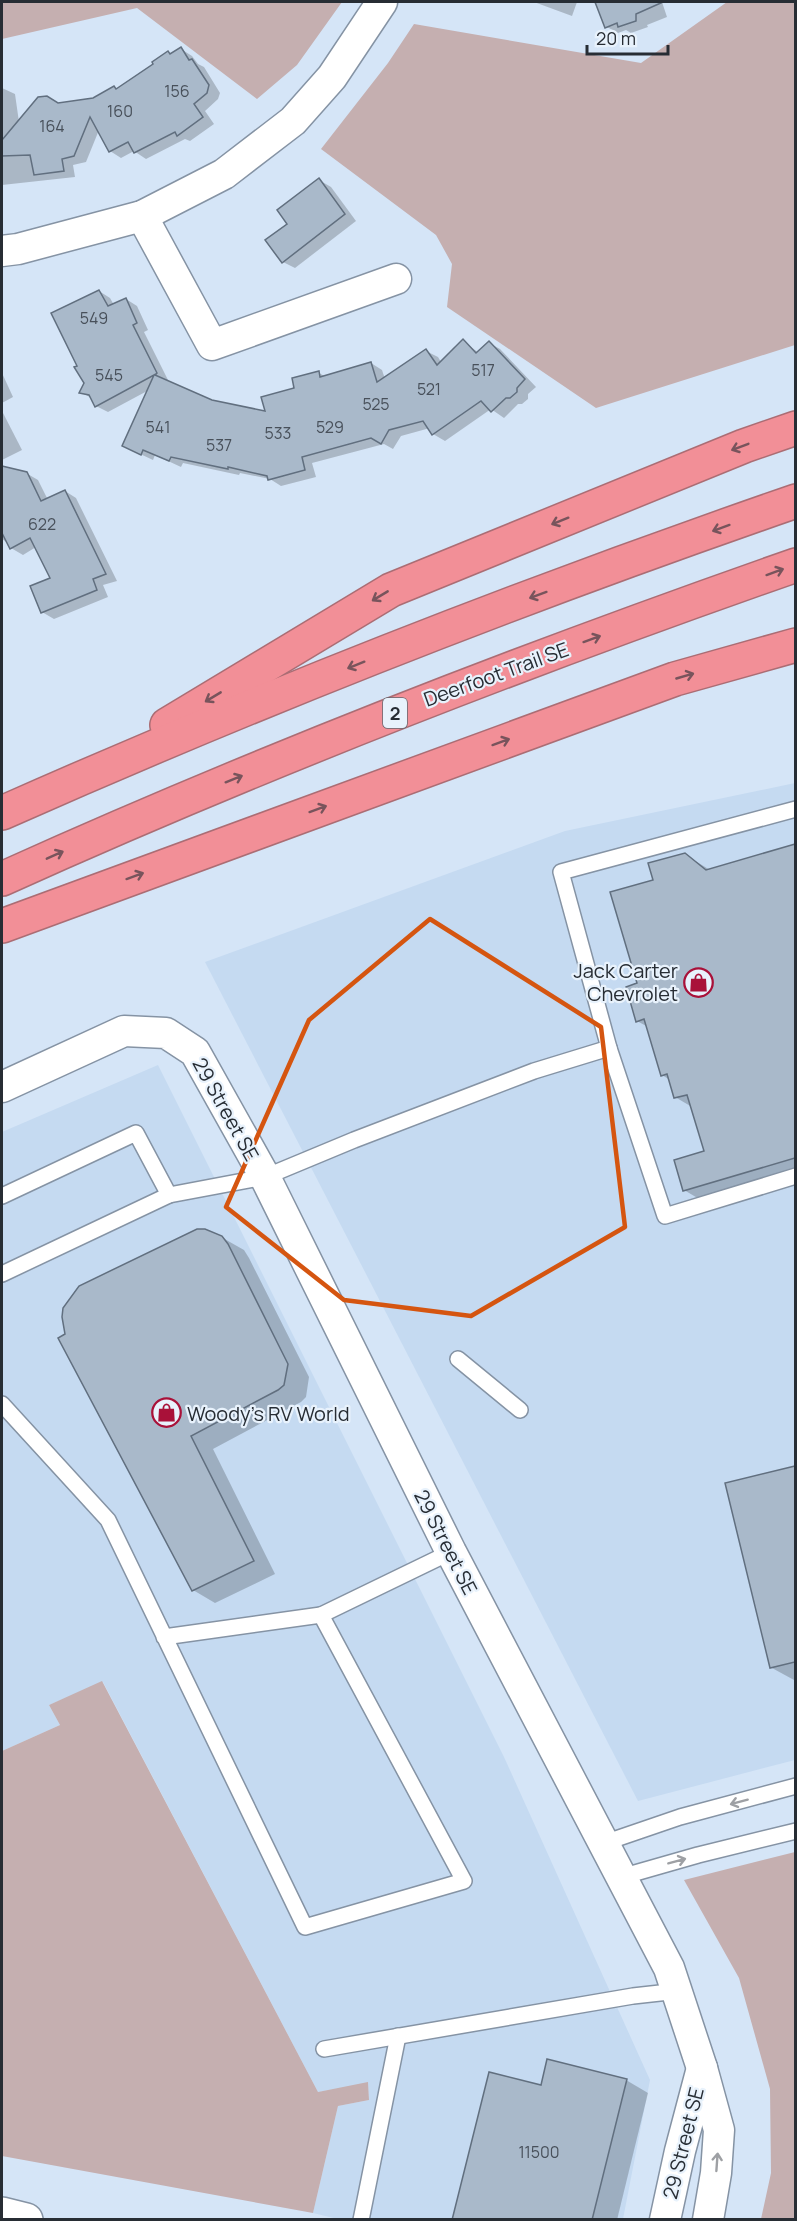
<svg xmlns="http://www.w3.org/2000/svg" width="797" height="2221" viewBox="0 0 797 2221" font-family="Manrope,sans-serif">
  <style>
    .built { fill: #c5daf1 }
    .green { fill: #c5afb0 }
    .shadow { fill: #0003 }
    .building { fill: #a9b9ca; stroke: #616f7f; stroke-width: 1.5 }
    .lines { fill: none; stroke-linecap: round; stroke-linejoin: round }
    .service-casing { stroke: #8593a4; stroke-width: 18 }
    .minor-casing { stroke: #8593a4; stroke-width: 33 }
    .secondary-casing { stroke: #8593a4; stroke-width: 36 }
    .motorway-casing { stroke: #ab6d74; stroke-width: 36 }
    .service { stroke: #fff; stroke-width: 15 }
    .minor { stroke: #fff; stroke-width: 30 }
    .secondary { stroke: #fff; stroke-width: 33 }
    .motorway { stroke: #f28f97; stroke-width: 33 }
    .oneway { stroke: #78545c }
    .oneway2 { stroke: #9ea0a4 }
    .marked { fill: none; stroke: #d55510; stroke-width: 4.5; stroke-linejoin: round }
    .labels { text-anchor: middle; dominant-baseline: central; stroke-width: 4.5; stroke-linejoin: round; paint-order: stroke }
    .number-label { font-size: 16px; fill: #48505a }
    .shield { fill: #e8f2fc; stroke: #616870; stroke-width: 1.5 }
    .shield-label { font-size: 18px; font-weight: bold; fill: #272d34 }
    .street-label { font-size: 20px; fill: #272d34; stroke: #e8f2fc }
    .poi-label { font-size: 20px; fill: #272d34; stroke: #e8f2fc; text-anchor: end }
  </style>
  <rect width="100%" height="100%" fill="#d5e5f7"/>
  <g class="built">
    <polygon points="795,783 795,1760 638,1801 205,962 565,831"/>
    <polygon points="158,1065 504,1757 650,2080 623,2219 342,2220 313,2213 338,2106 369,2100 368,2083 318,2092 103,1682 49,1705 60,1725 2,1751 2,1132"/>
  </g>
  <g class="green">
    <polygon points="2,2 342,2 297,65 257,99 137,8 2,39"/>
    <polygon points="727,2 795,2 795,345 596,408 447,307 452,264 436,235 321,149 388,63 414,24 641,63"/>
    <polygon points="102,1681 318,2092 368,2082 369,2100 338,2106 313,2213 2,2156 2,1751 60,1725 49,1705"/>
    <polygon points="795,1852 795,2219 761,2219 771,2173 770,2089 739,1978 684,1880"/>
  </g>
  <g class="shadow">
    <polygon points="534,2 577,2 572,16"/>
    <polygon points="594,2 662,2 667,17 647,25 648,27 631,33 626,30 618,33 607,27"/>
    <polygon points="181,49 192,56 198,64 204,67 220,93 218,99 205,111 214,124 190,141 185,139 146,159 134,151 121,158 110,151 99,130 86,162 73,165 75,177 2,185 2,88 15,94 19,122 59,104 93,99 117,90 155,65 168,53 171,55"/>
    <polygon points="319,180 331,187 356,221 295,268 283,262 289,224"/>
    <polygon points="99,291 110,298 114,305 126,299 137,306 148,330 144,332 168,380 166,381 211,401 267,413 319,373 326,377 371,363 382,370 385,379 426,351 438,357 441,362 463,341 479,353 489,343 500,349 536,387 528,394 528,399 522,404 518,404 504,418 491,409 445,441 433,434 430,428 401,436 393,449 384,444 312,463 316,477 281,486 270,479 240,473 239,475 183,463 181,467 155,455 153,460 136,452 149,390 108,412 96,406 93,399 81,392 85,382"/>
    <polygon points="2,373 13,397 2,403"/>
    <polygon points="2,411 22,450 2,460"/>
    <polygon points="2,468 26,473 38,480 48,500 65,491 76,498 117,581 103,585 108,597 54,619 42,612 52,579 36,547 23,555 11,548 8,543 2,539"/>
    <polygon points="796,846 796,1177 706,1203 684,1190 705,1153 692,1107 675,1097 670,1080 662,1075 648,1027 637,1021 638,984 655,881 684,854 710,870"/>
    <polygon points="221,1237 244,1250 249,1258 309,1377 306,1397 301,1402 213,1449 275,1574 215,1603 193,1590 60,1339"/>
    <polygon points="796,1468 796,1680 794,1680 772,1668 727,1484"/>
    <polygon points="626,2080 648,2093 617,2220 453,2220 542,2087"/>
  </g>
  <g class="building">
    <polygon points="595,2 663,2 636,14 636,21 618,27 617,23 605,28"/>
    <polygon points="181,47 189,60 192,59 209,85 207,93 194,104 203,117 177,136 175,132 134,153 128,142 109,152 90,117 74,156 62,159 64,171 34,175 30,155 2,156 2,140 38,97 47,96 58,103 93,98 114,86 116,89 153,64 152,62 168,51 170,54"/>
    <polygon points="319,178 345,214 282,263 265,240 287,224 277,210"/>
    <polygon points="99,290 108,306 126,298 137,323 133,325 157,373 155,375 212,400 265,411 261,397 294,388 292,378 319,371 320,377 371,362 377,382 426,349 437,365 463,339 476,353 489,341 525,379 517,388 517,392 510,398 506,398 491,412 481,401 432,435 423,421 389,430 381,444 371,438 302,457 305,470 268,480 267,476 228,467 228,469 171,457 169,461 143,450 141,455 122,446 154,375 95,407 89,395 79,393 84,383 74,367 77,366 51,313"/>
    <polygon points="2,466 27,472 41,501 65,490 106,574 93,579 97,590 41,613 30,586 50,578 30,538 10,549 2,533"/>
    <polygon points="795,844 795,1158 683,1191 674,1160 704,1151 687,1095 674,1098 667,1074 661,1076 644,1019 636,1022 626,987 637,983 610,892 653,880 648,863 685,853 706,870"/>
    <polygon points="197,1229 205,1229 222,1236 228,1244 288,1364 284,1385 278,1390 191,1436 254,1561 192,1591 58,1338 65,1334 62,1317 63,1308 79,1286"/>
    <polygon points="795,1466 795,1662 770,1668 725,1483"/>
    <polygon points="547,2059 627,2079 592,2220 452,2220 489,2072 541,2085"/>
  </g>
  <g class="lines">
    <defs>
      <g id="service">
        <polyline points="796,809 561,872 609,1048 665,1216 796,1176"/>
        <polyline points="2,1196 136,1133 169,1195 265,1177 354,1140 534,1071 609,1048"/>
        <polyline points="2,1274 169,1195"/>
        <polyline points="458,1359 520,1410"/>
        <polyline points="2,1404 108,1520 305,1927 464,1881 321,1615 164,1637"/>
        <polyline points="321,1615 451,1552"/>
        <polyline points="604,1843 680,1817 796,1786"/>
        <polyline points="621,1877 698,1855 796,1831"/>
        <polyline points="324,2049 633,1996 678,1991"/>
        <polyline points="361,2220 398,2036"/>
      </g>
      <g id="minor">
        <polyline points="142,216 212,345 396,279"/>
        <polyline points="2,251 18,249 142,216 224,174 293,121 332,77 382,2"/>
        <polyline points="2,1087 124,1031 166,1033 195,1052 265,1177 451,1552 669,1968 702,2068 719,2130 716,2173 708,2220"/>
        <polyline points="665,2220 680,2151 702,2068"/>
      </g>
      <polyline id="secondary" points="2,2214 26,2220"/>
      <g id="motorway">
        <polyline points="167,725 391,590 744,446 796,428"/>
        <path d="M2,813C261,698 527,594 796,501"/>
        <path d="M2,879C261,762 527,659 796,565"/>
        <polyline points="2,926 675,679 796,645"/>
      </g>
    </defs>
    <use href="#service" class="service-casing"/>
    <use href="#minor" class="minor-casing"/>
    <use href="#secondary" class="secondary-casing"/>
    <use href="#motorway" class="motorway-casing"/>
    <use href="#service" class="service"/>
    <use href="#minor" class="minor"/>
    <use href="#secondary" class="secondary"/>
    <use href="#motorway" class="motorway"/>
  </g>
  <defs><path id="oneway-shaft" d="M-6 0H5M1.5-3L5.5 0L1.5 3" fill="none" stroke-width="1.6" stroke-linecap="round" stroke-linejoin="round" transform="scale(1.5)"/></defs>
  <g class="oneway">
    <use href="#oneway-shaft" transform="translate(740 447) rotate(159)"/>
    <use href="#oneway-shaft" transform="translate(560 521) rotate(158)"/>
    <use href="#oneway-shaft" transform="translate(721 528) rotate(160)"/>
    <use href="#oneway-shaft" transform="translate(775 572) rotate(-20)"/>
    <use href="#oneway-shaft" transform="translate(538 595) rotate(160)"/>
    <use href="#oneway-shaft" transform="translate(380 596) rotate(149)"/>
    <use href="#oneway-shaft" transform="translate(592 639) rotate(-20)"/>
    <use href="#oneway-shaft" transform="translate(356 665) rotate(158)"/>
    <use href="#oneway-shaft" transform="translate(685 676) rotate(-16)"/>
    <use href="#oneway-shaft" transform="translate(213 697) rotate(149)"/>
    <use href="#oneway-shaft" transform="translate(501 742) rotate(-20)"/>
    <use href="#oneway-shaft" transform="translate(234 779) rotate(-22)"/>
    <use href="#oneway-shaft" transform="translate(318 809) rotate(-20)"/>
    <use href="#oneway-shaft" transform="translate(55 855) rotate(-24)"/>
    <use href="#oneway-shaft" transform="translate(135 876) rotate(-20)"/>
  </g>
  <g class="oneway2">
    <use href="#oneway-shaft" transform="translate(739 1802) rotate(165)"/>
    <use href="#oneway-shaft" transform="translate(677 1861) rotate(-15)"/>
    <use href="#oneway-shaft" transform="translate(717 2162) rotate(-86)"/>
  </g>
  <path class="marked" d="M430,919L601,1027L625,1227L471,1316L344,1300L226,1207L309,1020Z"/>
  <defs>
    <symbol id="shop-ring" viewBox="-11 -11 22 22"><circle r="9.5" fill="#e8f2fc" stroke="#a91139" stroke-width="1.5"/><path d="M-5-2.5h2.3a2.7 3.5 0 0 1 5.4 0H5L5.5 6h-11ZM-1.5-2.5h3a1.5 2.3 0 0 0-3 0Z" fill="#a91139"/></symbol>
  </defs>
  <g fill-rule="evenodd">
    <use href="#shop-ring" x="682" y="966" width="33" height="33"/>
    <use href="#shop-ring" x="150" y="1396" width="33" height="33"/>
  </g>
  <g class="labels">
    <g class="number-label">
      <text x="177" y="91">156</text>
      <text x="120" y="111">160</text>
      <text x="52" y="126">164</text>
      <text x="94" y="318">549</text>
      <text x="483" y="370">517</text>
      <text x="109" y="375">545</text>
      <text x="429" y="389">521</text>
      <text x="376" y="404">525</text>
      <text x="158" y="427">541</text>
      <text x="330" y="427">529</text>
      <text x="278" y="433">533</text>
      <text x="219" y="445">537</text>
      <text x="42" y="524">622</text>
      <text x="539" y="2152">11500</text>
    </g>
    <rect class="shield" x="383" y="698" width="24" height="30" rx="4.5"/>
    <g class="shield-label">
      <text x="395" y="713">2</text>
    </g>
    <g class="street-label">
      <text transform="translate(496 674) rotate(-20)">Deerfoot Trail SE</text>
      <text transform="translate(226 1109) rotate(61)">29 Street SE</text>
      <text transform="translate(446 1542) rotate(63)">29 Street SE</text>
      <text transform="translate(683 2143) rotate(-76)">29 Street SE</text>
    </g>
    <g class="poi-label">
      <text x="678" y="970">Jack Carter<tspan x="678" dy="23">Chevrolet</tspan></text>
      <text x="187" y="1413" text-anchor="start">Woody's RV World</text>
    </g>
  </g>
  <rect width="797" height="2221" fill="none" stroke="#272d34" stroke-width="6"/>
  <path d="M587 45v9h81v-9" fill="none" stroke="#272d34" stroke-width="3"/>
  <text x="596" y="45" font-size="18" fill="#272d34" stroke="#e8f2fc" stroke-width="4.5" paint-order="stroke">20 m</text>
</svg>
